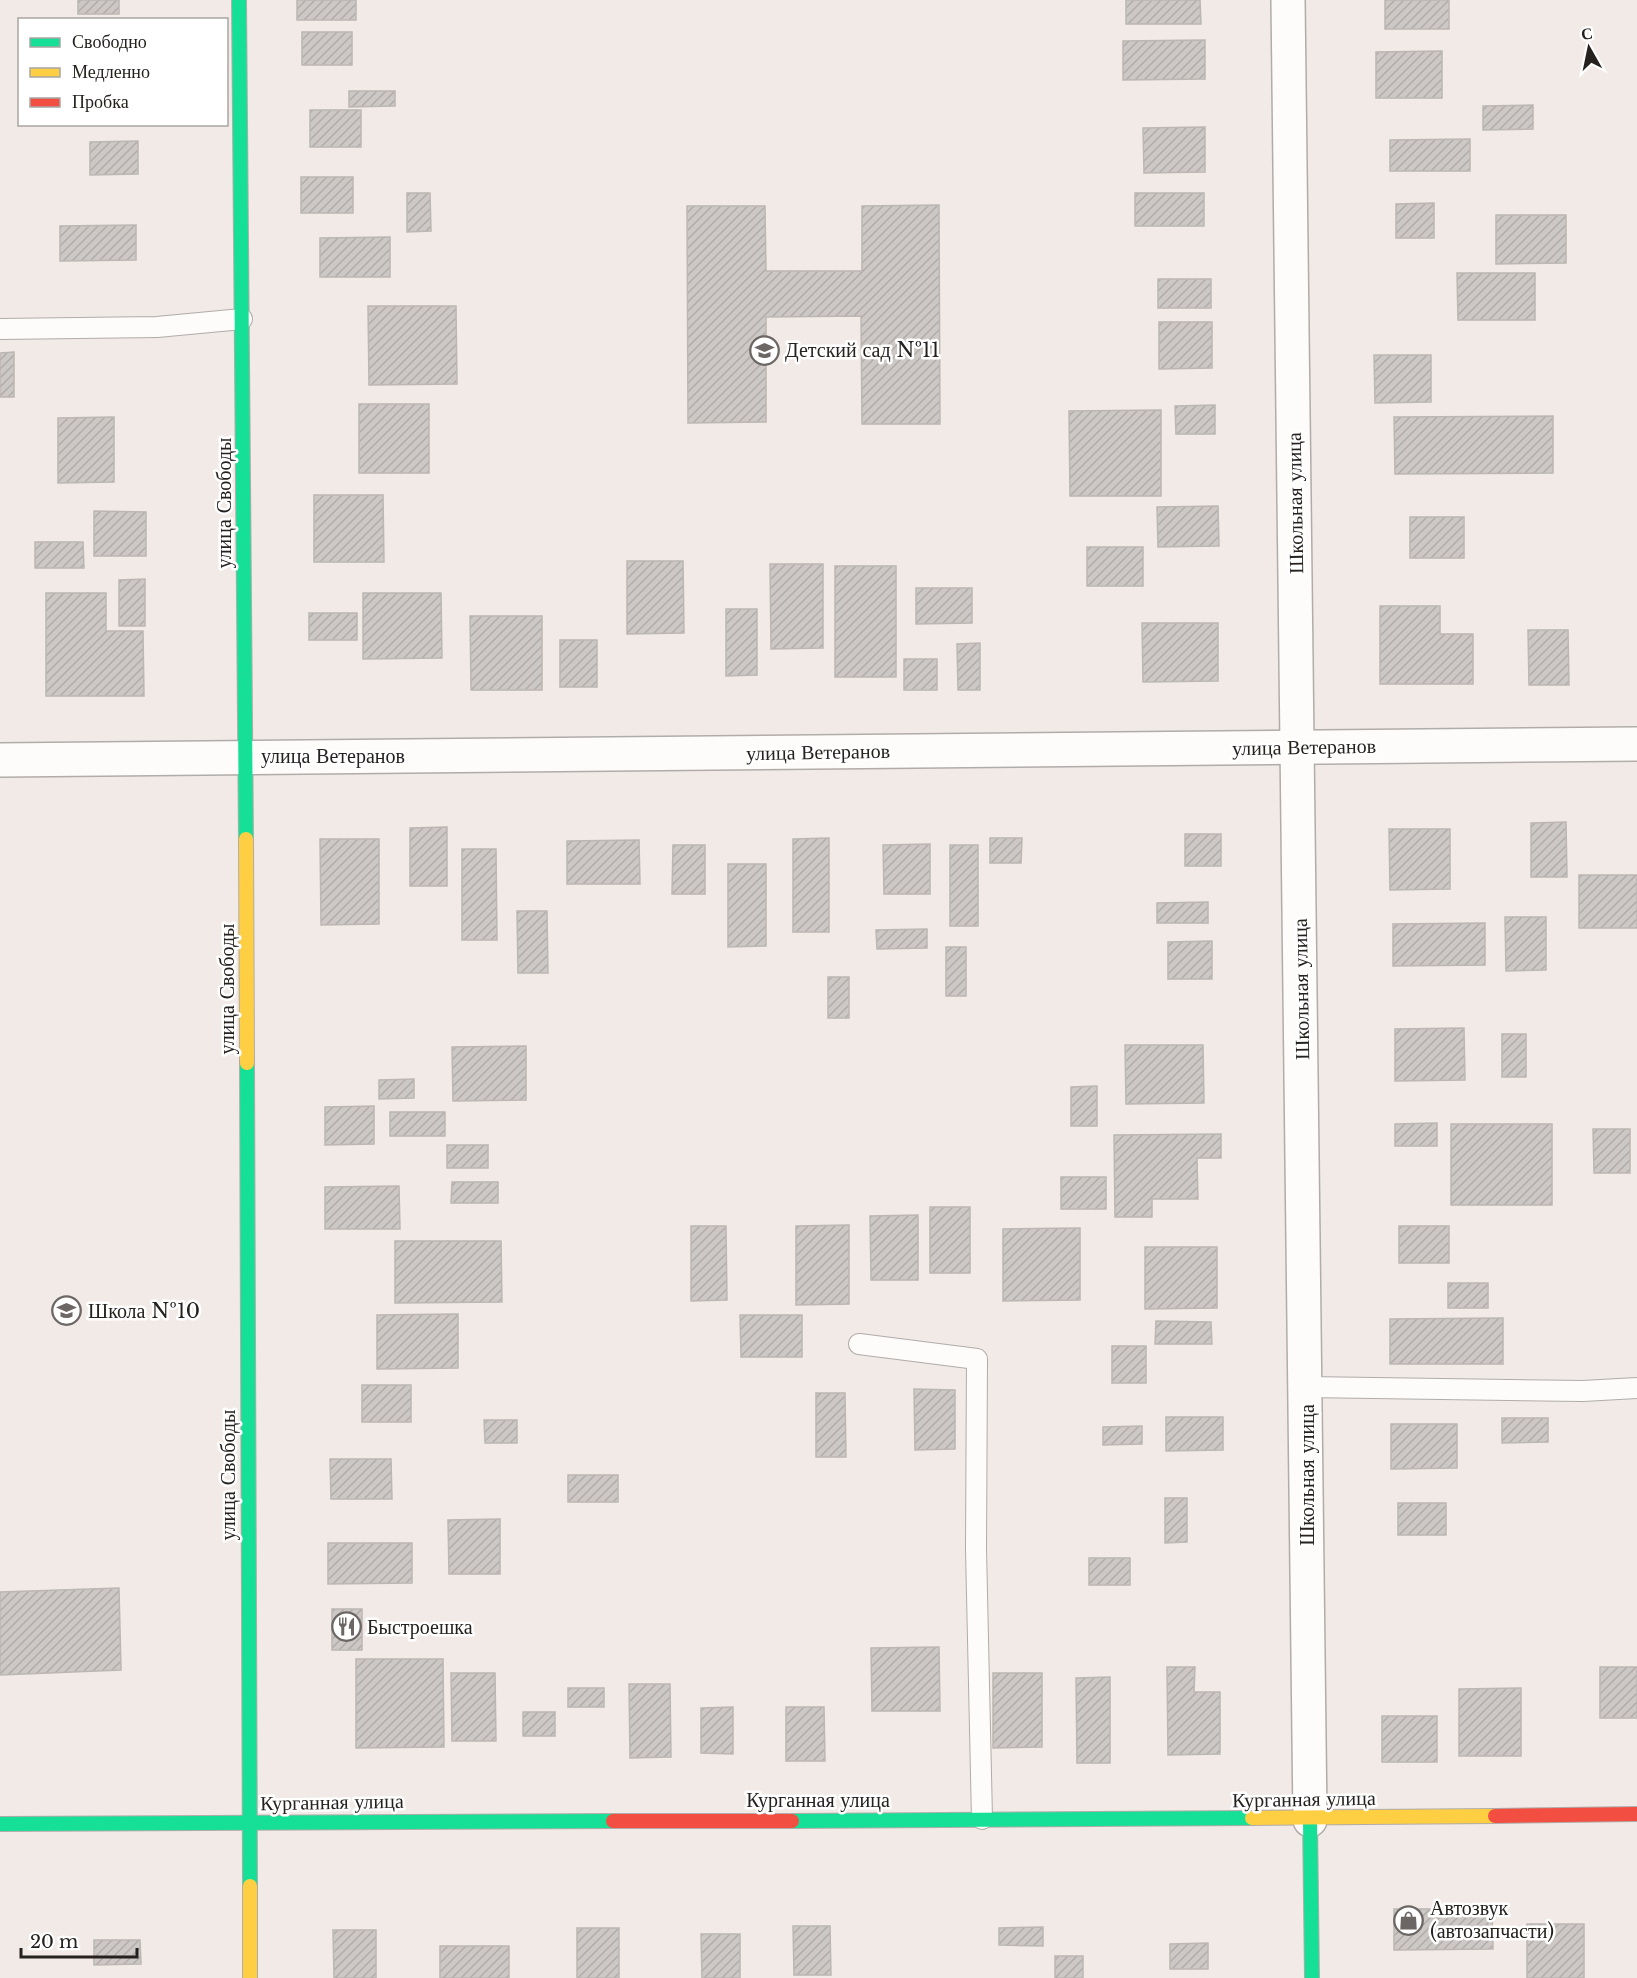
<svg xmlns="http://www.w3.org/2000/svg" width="1637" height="1978" viewBox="0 0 1637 1978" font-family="'Libre Baskerville',serif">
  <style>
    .building { fill: url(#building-hatch); stroke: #bcb7b4; stroke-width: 1.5 }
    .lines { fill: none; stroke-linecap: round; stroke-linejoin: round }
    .lane-casing { stroke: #b1aca9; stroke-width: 22 }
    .street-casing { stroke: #b1aca9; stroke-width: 36 }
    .fast-casing { stroke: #b1aca9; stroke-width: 16 }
    .slow-casing { stroke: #b1aca9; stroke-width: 16 }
    .jam-casing { stroke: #b1aca9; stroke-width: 16 }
    .lane { stroke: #fdfcfb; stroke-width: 20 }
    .street { stroke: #fdfcfb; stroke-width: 33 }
    .fast { stroke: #16e098; stroke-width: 14 }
    .slow { stroke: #ffcf43; stroke-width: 14 }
    .jam { stroke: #f24e42; stroke-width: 14 }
    .labels { text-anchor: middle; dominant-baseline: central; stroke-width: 5; stroke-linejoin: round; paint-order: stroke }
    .poi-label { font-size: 20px; fill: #25211f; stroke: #fff; text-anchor: start }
    .street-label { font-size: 20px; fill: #25211f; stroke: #fff }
  </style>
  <defs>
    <pattern id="building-hatch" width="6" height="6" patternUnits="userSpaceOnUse" patternTransform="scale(1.5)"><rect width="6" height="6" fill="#cdc8c5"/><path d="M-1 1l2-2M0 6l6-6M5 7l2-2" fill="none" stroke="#b0aca9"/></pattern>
  </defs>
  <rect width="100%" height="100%" fill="#f1eae6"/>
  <g class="building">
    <rect x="78" y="0" width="41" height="14"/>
    <rect x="297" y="0" width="59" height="20"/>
    <polygon points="1126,0 1200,0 1201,24 1126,24"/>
    <rect x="1385" y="0" width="64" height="29"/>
    <rect x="302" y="32" width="50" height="33"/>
    <polygon points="1205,40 1205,79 1123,80 1123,41"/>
    <polygon points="1442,51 1442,98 1376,98 1376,52"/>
    <polygon points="349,91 395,91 395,106 349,107"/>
    <polygon points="1533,105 1533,129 1483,130 1483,106"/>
    <rect x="310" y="110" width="51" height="37"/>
    <polygon points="1205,127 1205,172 1144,173 1143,128"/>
    <polygon points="1470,139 1470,171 1390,171 1390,140"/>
    <polygon points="138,141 138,174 90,175 90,142"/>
    <rect x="301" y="177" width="52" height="36"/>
    <polygon points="407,193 430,193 431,231 407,232"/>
    <rect x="1135" y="193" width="69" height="33"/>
    <polygon points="1434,203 1434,238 1396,238 1396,204"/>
    <polygon points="939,205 940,424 862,424 861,316 766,317 766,422 688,423 687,206 765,206 766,271 862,271 862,206"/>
    <polygon points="1496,215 1566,215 1566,263 1496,264"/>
    <polygon points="136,225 136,260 60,261 60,226"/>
    <polygon points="390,237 390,277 320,277 320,238"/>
    <polygon points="1457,273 1535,273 1535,320 1458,320"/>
    <rect x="1158" y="279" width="53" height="29"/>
    <polygon points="368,306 456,306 457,384 369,385"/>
    <polygon points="1159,322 1212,322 1212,368 1159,369"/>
    <polygon points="14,352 14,397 0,397 0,353"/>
    <polygon points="1374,355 1431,355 1431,402 1375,403"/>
    <rect x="359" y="404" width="70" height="69"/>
    <polygon points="1215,405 1215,434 1176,434 1175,406"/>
    <polygon points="1161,410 1161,496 1070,496 1069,411"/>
    <polygon points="1553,416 1553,473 1395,474 1394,417"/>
    <polygon points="114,417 114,482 58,483 58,418"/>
    <polygon points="314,495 383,495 384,562 314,562"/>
    <polygon points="1218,506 1219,546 1158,547 1157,507"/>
    <polygon points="94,511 146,512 146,556 94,556"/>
    <rect x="1410" y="517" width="54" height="41"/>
    <polygon points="35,542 83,542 84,568 35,568"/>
    <rect x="1087" y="547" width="56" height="39"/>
    <polygon points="627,561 683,561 684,633 627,634"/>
    <polygon points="770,564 823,564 823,648 771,649"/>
    <rect x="835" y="566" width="61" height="111"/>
    <polygon points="145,579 145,626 119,626 119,580"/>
    <polygon points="916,588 972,588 972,623 916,624"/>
    <polygon points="46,593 106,593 106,631 143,631 144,696 46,696"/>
    <polygon points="363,593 441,593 442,658 363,659"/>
    <polygon points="1380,606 1440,606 1440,634 1473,634 1473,684 1380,684"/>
    <polygon points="726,609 757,609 757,675 726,676"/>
    <rect x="309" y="613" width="48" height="27"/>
    <polygon points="470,616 542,616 542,690 471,690"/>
    <polygon points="1142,623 1218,623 1218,681 1143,682"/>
    <polygon points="1528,630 1568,630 1569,685 1529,685"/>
    <rect x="560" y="640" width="37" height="47"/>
    <polygon points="980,643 980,690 958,690 957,644"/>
    <rect x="904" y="659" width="33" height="31"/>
    <polygon points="1566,822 1567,877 1531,877 1531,823"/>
    <polygon points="447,827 447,886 410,886 410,828"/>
    <polygon points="1389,829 1450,829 1450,889 1390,890"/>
    <rect x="1185" y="834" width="36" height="32"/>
    <polygon points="829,838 829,932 793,932 793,839"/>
    <polygon points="990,838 1022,838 1021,863 990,863"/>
    <polygon points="320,839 379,839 379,924 321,925"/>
    <polygon points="639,840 640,884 567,884 567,841"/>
    <polygon points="930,844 930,894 884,894 883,845"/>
    <polygon points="673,845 705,845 705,894 672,894"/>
    <rect x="950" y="845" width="28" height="81"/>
    <polygon points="462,849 496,849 497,940 462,940"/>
    <polygon points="728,864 766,864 766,946 728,947"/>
    <rect x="1579" y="875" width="58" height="53"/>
    <polygon points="1208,902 1208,923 1157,923 1157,903"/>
    <polygon points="517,911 547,911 548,973 518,973"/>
    <polygon points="1505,917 1546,917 1546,970 1506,971"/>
    <polygon points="1485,923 1485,965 1393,966 1393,924"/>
    <polygon points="927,929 927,948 877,949 876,930"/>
    <polygon points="1212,941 1212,979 1168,979 1168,942"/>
    <rect x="946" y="947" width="20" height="49"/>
    <rect x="828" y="977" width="21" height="41"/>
    <polygon points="1464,1028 1465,1080 1395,1081 1395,1029"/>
    <rect x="1502" y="1034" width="24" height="43"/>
    <polygon points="1125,1045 1203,1045 1204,1103 1126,1104"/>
    <polygon points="526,1046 526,1100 453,1101 452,1047"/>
    <polygon points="414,1079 414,1098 379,1099 379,1080"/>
    <polygon points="1097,1086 1097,1126 1071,1126 1071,1087"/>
    <polygon points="374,1106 374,1144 325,1145 325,1107"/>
    <rect x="390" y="1112" width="55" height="24"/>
    <polygon points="1437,1123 1437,1146 1395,1146 1395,1124"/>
    <rect x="1451" y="1124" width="101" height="81"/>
    <polygon points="1593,1129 1630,1129 1630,1173 1594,1173"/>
    <polygon points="1221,1134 1221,1158 1197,1158 1198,1199 1152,1199 1152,1217 1115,1217 1114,1135"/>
    <rect x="447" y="1145" width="41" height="23"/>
    <rect x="1061" y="1177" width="45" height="32"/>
    <polygon points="452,1182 498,1182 498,1203 451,1203"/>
    <polygon points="399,1186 400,1229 325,1229 325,1187"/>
    <rect x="930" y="1207" width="40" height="66"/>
    <polygon points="918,1215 918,1280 871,1280 870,1216"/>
    <polygon points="849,1225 849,1304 796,1305 796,1226"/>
    <polygon points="691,1226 726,1226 727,1300 691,1301"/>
    <rect x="1399" y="1226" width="50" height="37"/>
    <polygon points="1080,1228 1080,1300 1003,1301 1003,1229"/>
    <polygon points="395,1241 501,1241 502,1302 395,1303"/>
    <polygon points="1145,1247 1217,1247 1217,1308 1145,1309"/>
    <rect x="1448" y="1283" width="40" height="25"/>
    <polygon points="458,1314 458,1368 377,1369 377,1315"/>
    <polygon points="740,1315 802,1315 802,1357 741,1357"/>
    <polygon points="1503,1318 1503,1364 1390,1364 1390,1319"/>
    <polygon points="1156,1321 1211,1322 1212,1344 1155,1344"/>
    <rect x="1112" y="1346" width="34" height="37"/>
    <rect x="362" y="1385" width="49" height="37"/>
    <polygon points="914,1389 955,1390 955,1449 915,1450"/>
    <polygon points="816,1393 845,1393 846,1457 816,1457"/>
    <polygon points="1166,1417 1223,1417 1223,1450 1166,1451"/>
    <polygon points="1502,1418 1548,1418 1548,1442 1502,1443"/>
    <polygon points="484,1420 517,1420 517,1443 485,1443"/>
    <polygon points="1391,1424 1457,1424 1457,1468 1391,1469"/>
    <polygon points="1142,1426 1142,1444 1103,1445 1103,1427"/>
    <polygon points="330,1459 391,1459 392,1499 331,1499"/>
    <rect x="568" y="1475" width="50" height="27"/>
    <polygon points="1165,1498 1187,1498 1187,1542 1165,1543"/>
    <rect x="1398" y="1503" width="48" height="32"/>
    <polygon points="500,1519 500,1574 449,1574 448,1520"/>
    <polygon points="328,1543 412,1543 412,1583 328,1584"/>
    <rect x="1089" y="1558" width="41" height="27"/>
    <polygon points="119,1588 121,1670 0,1675 0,1592"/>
    <rect x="332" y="1609" width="30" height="41"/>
    <polygon points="939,1647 940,1711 872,1711 871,1648"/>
    <polygon points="356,1659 443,1659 444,1747 356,1748"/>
    <polygon points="1167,1667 1195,1667 1194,1692 1220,1692 1220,1754 1168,1755"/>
    <rect x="1600" y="1667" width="37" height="51"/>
    <polygon points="451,1673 495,1673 496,1741 452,1741"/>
    <polygon points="993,1673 1042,1673 1042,1747 993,1748"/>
    <polygon points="1110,1677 1110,1763 1077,1763 1076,1678"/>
    <polygon points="629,1684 670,1684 671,1757 630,1758"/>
    <rect x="568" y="1688" width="36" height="19"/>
    <polygon points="1521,1688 1521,1756 1459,1756 1459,1689"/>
    <polygon points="733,1707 733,1754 701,1753 701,1708"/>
    <polygon points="786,1707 824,1707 825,1761 786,1761"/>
    <rect x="523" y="1712" width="32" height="24"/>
    <rect x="1382" y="1716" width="55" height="46"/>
    <polygon points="1394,1909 1492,1909 1493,1949 1394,1950"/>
    <rect x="1527" y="1924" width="57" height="54"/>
    <polygon points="793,1926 830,1926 831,1975 794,1975"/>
    <polygon points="1043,1927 1043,1946 999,1945 999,1928"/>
    <rect x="577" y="1928" width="42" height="50"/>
    <polygon points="333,1930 376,1930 376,1978 334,1978"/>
    <polygon points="701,1934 740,1934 740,1978 702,1978"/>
    <polygon points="94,1940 140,1940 141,1964 94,1965"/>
    <polygon points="1208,1943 1208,1969 1170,1969 1170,1944"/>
    <rect x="440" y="1946" width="69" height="32"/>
    <rect x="1055" y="1956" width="28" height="22"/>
  </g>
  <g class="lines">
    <defs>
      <g id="lane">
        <polyline points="0,329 157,327 242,319"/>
        <polyline points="859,1344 977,1359 976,1549 982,1819"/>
        <polyline points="1306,1387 1583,1391 1637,1388"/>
      </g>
      <g id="street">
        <polyline points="1288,0 1310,1820"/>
        <polyline points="0,760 1637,744"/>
      </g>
      <g id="fast">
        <polyline points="239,0 246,839"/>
        <polyline points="247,1063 250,1886"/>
        <polyline points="1310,1820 1312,1978"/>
        <polyline points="792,1821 1252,1818"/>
        <polyline points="0,1824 613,1821"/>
      </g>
      <g id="slow">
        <polyline points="246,839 247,1063"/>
        <polyline points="1252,1818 1495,1816"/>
        <polyline points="250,1886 250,1978"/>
      </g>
      <g id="jam">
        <polyline points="1495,1816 1637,1814"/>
        <polyline points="613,1821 792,1821"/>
      </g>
    </defs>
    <use href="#lane" class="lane-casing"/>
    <use href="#street" class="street-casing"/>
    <use href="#fast" class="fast-casing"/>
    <use href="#slow" class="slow-casing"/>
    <use href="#jam" class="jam-casing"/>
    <use href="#lane" class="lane"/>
    <use href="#street" class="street"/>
    <use href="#fast" class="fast"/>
    <use href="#slow" class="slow"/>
    <use href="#jam" class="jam"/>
  </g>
  <defs>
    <symbol id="school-ring" viewBox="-11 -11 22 22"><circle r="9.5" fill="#fff" stroke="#6c6765" stroke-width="1.5"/><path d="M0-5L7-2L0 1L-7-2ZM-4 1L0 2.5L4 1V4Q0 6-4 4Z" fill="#6c6765"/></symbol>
    <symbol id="restaurant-ring" viewBox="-11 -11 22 22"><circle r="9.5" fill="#fff" stroke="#6c6765" stroke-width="1.5"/><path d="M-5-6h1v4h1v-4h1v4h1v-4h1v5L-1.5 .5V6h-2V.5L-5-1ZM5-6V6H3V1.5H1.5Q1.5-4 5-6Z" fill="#6c6765"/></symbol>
    <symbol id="shop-ring" viewBox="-11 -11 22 22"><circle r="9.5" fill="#fff" stroke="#6c6765" stroke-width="1.5"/><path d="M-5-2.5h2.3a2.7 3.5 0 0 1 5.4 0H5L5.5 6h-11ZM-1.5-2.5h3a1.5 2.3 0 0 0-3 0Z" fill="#6c6765"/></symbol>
  </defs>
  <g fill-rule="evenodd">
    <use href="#school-ring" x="748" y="334" width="33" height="33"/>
    <use href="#school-ring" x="50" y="1294" width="33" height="33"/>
    <use href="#restaurant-ring" x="330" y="1610" width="33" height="33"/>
    <use href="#shop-ring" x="1392" y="1904" width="33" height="33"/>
  </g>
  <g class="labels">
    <g class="poi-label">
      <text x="785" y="350">Детский сад №11</text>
      <text x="88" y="1311">Школа №10</text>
      <text x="367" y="1627">Быстроешка</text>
      <text x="1430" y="1908">Автозвук<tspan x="1430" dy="23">(автозапчасти)</tspan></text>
    </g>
    <g class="street-label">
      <text transform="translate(224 503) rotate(-90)">улица Свободы</text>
      <text transform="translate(1295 503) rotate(-91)">Школьная улица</text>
      <text transform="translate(1304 747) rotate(-1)">улица Ветеранов</text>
      <text transform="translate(818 752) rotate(-1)">улица Ветеранов</text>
      <text x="333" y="756">улица Ветеранов</text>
      <text transform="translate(227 989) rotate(-90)">улица Свободы</text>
      <text transform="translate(1301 989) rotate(-91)">Школьная улица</text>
      <text transform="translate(228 1475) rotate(-90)">улица Свободы</text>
      <text transform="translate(1307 1475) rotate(-90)">Школьная улица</text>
      <text transform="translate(1304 1799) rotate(-1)">Курганная улица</text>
      <text x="818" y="1800">Курганная улица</text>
      <text transform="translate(332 1802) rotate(-1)">Курганная улица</text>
    </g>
  </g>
  <rect x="18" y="18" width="210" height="108" fill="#ffffff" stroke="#a8a6a5" stroke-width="1.5"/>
  <rect x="30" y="38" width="30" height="9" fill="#16e098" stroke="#a8a6a5" stroke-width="1.5"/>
  <text x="72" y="48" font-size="18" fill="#25211f">Свободно</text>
  <rect x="30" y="68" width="30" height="9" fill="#ffcf43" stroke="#a8a6a5" stroke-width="1.5"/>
  <text x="72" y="78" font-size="18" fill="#25211f">Медленно</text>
  <rect x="30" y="98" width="30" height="9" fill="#f24e42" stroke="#a8a6a5" stroke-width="1.5"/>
  <text x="72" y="108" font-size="18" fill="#25211f">Пробка</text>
  <g transform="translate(1589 48) rotate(351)" stroke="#ffffff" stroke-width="4.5" paint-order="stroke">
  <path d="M0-4.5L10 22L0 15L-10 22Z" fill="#25211f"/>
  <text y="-9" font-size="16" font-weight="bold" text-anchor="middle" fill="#25211f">С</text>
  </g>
  <path d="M21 1948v9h116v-9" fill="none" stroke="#25211f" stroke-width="3"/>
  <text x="30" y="1948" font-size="18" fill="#25211f" stroke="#ffffff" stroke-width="4.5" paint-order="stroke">20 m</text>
</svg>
